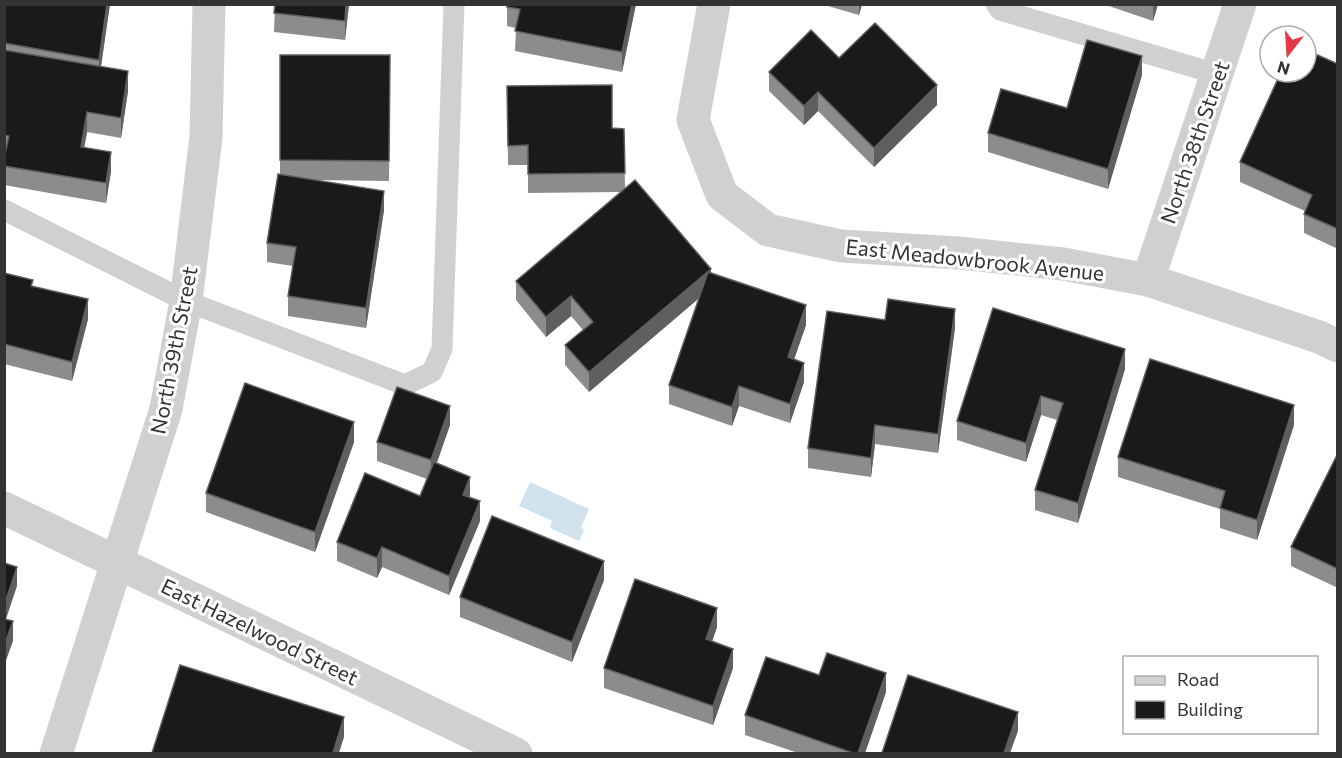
<svg xmlns="http://www.w3.org/2000/svg" width="1342" height="758" viewBox="0 0 1342 758" font-family="Commissioner,sans-serif">
  <style>
    .water { fill: #cfe2ee }
    .lines { fill: none; stroke-linecap: round; stroke-linejoin: round }
    .service { stroke: #d0d0d0; stroke-width: 21 }
    .minor { stroke: #d0d0d0; stroke-width: 33 }
    .wall { fill: #8c8c8c }
    .shaded-wall { fill: #5f5f5f }
    .building { fill: #1a1a1a; stroke: #5f5f5f; stroke-width: 1.5 }
    .labels { text-anchor: middle; dominant-baseline: central; stroke-width: 6; stroke-linejoin: round; paint-order: stroke }
    .street-label { font-size: 21px; fill: #333; stroke: #fff }
  </style>
  <rect width="100%" height="100%" fill="#fff"/>
  <polygon class="water" points="530,482 589,509 581,527 584,530 579,541 550,528 552,521 519,506"/>
  <g class="lines">
    <g class="service">
      <polyline points="996,4 1000,10 1217,74"/>
      <polyline points="4,210 186,301 405,385 432,372 442,349 454,4"/>
    </g>
    <g class="minor">
      <polyline points="714,4 693,120 722,195 768,230 841,246 959,253 1063,264 1148,280 1319,337 1338,346"/>
      <polyline points="1148,280 1240,4"/>
      <polyline points="4,508 516,754"/>
      <polyline points="56,754 166,409 186,301 206,137 209,4"/>
    </g>
  </g>
  <g class="wall">
    <polygon points="4,4 110,4 101,67 128,91 121,138 87,132 84,147 111,171 106,203 4,185"/>
    <polygon points="275,4 349,4 345,40 274,32"/>
    <polygon points="636,4 622,72 515,51 516,28 507,26 507,7"/>
    <polygon points="821,4 862,4 859,15"/>
    <polygon points="1103,4 1158,4 1153,21"/>
    <polygon points="280,55 390,55 389,181 316,180 384,210 366,328 288,316 288,296 293,266 267,262 267,243 280,174"/>
    <polygon points="839,58 937,105 874,167 818,111 804,125 769,91 769,72"/>
    <polygon points="1338,64 1338,249 1304,233 1304,214 1305,211 1240,182 1240,162"/>
    <polygon points="1142,75 1108,189 988,152 988,133 1067,108"/>
    <polygon points="507,86 612,128 624,129 625,188 711,272 806,325 794,359 804,382 790,423 739,406 732,426 669,404 669,385 699,298 589,392 565,365 565,345 583,330 571,316 546,337 516,300 516,281 620,192 528,193 528,165 508,165"/>
    <polygon points="4,273 33,286 88,319 72,381 4,364"/>
    <polygon points="885,320 955,328 938,453 875,444 871,477 808,468 808,448"/>
    <polygon points="1125,369 1078,523 1035,510 1035,490 1057,420 1041,415 1026,462 957,440 957,421"/>
    <polygon points="450,425 436,463 470,497 480,521 449,595 382,567 377,578 337,561 337,542 420,496 427,479 377,461 377,442"/>
    <polygon points="1294,425 1257,540 1220,528 1220,509 1118,477 1118,457"/>
    <polygon points="354,442 315,552 206,512 206,493"/>
    <polygon points="1338,453 1338,588 1291,566 1291,547"/>
    <polygon points="604,580 572,662 460,617 460,597"/>
    <polygon points="717,627 712,641 733,668 713,725 604,688 604,668"/>
    <polygon points="819,675 886,692 865,753 798,753 745,735 745,715"/>
  </g>
  <g class="shaded-wall">
    <polygon points="107,4 110,4 99,79 99,60"/>
    <polygon points="346,4 349,4 345,40 345,21"/>
    <polygon points="632,4 636,4 622,72 622,52"/>
    <polygon points="859,4 862,4 859,15"/>
    <polygon points="1153,4 1158,4 1153,21"/>
    <polygon points="1142,56 1142,75 1108,189 1108,169"/>
    <polygon points="128,71 128,91 121,138 121,118"/>
    <polygon points="937,85 937,105 874,167 874,148"/>
    <polygon points="818,92 818,111 804,125 804,106"/>
    <polygon points="87,112 87,132 81,166 81,147"/>
    <polygon points="111,152 111,171 106,203 106,183"/>
    <polygon points="384,191 384,210 366,328 366,308"/>
    <polygon points="711,269 711,288 589,392 589,372"/>
    <polygon points="571,296 571,316 546,337 546,317"/>
    <polygon points="88,299 88,319 72,381 72,362"/>
    <polygon points="806,305 806,325 788,377 788,357"/>
    <polygon points="955,309 955,328 938,453 938,434"/>
    <polygon points="1125,349 1125,369 1078,523 1078,503"/>
    <polygon points="804,363 804,382 790,423 790,404"/>
    <polygon points="739,386 739,406 732,426 732,407"/>
    <polygon points="1041,396 1041,415 1026,462 1026,443"/>
    <polygon points="1294,405 1294,425 1257,540 1257,520"/>
    <polygon points="450,406 450,425 431,480 431,460"/>
    <polygon points="354,422 354,442 315,552 315,532"/>
    <polygon points="875,425 875,444 871,477 871,458"/>
    <polygon points="470,477 470,497 463,495"/>
    <polygon points="480,501 480,521 449,595 449,576"/>
    <polygon points="382,547 382,567 377,578 377,558"/>
    <polygon points="604,561 604,580 572,662 572,642"/>
    <polygon points="17,567 17,586 4,625 4,606"/>
    <polygon points="717,608 717,627 706,659 706,639"/>
    <polygon points="13,621 13,641 4,666 4,646"/>
    <polygon points="733,649 733,668 713,725 713,706"/>
    <polygon points="886,673 886,692 865,753 858,753"/>
    <polygon points="1018,712 1018,731 1010,753 1004,753"/>
    <polygon points="344,717 344,737 339,753 333,753"/>
  </g>
  <g class="building">
    <polygon points="4,4 107,4 99,60 4,43"/>
    <polygon points="275,4 346,4 345,21 274,13"/>
    <polygon points="507,4 632,4 622,52 515,31 520,9 507,7"/>
    <polygon points="875,23 937,85 874,148 818,92 804,106 769,72 811,30 839,58"/>
    <polygon points="1087,40 1142,56 1108,169 988,133 1001,89 1067,108"/>
    <polygon points="4,50 128,71 121,118 87,112 81,147 111,152 106,183 4,166 4,158 9,136 4,135"/>
    <polygon points="1306,50 1338,64 1338,229 1304,214 1312,195 1240,162 1281,72 1306,72"/>
    <polygon points="280,55 390,55 389,161 280,160"/>
    <polygon points="612,85 612,128 624,129 625,173 528,174 528,145 508,146 507,86"/>
    <polygon points="278,174 384,191 366,308 288,296 296,247 267,243"/>
    <polygon points="635,180 711,269 589,372 565,345 593,322 571,296 546,317 516,281"/>
    <polygon points="708,272 806,305 788,357 804,363 790,404 739,386 732,407 669,385"/>
    <polygon points="4,273 33,280 31,286 88,299 72,362 4,344"/>
    <polygon points="888,299 955,309 938,434 875,425 871,458 808,448 827,311 885,320"/>
    <polygon points="993,308 1125,349 1078,503 1035,490 1063,403 1041,396 1026,443 957,421"/>
    <polygon points="1150,359 1294,405 1257,520 1220,508 1225,491 1118,457"/>
    <polygon points="245,383 354,422 315,532 206,493"/>
    <polygon points="397,387 450,406 431,460 377,442"/>
    <polygon points="1338,453 1338,569 1291,547"/>
    <polygon points="434,462 470,477 463,495 480,501 449,576 382,547 377,558 337,542 365,473 420,496"/>
    <polygon points="492,516 604,561 572,642 460,597"/>
    <polygon points="4,563 17,567 4,606"/>
    <polygon points="635,579 717,608 706,639 733,649 713,706 604,668"/>
    <polygon points="4,619 13,621 4,646"/>
    <polygon points="827,653 886,673 858,753 853,753 745,715 766,657 819,675"/>
    <polygon points="180,665 344,717 333,753 152,753"/>
    <polygon points="908,675 1018,712 1004,753 882,753"/>
  </g>
  <g class="labels">
    <g class="street-label">
      <text transform="translate(1194 142) rotate(-71)">North 38th Street</text>
      <text transform="translate(975 259) rotate(6)">East Meadowbrook Avenue</text>
      <text transform="translate(173 350) rotate(-79)">North 39th Street</text>
      <text transform="translate(260 631) rotate(26)">East Hazelwood Street</text>
    </g>
  </g>
  <rect width="1342" height="758" fill="none" stroke="#333333" stroke-width="12"/>
  <rect x="1123" y="656" width="195" height="78" fill="#ffffff" stroke="#adadad" stroke-width="1.5"/>
  <rect x="1135" y="676" width="30" height="9" fill="#d0d0d0" stroke="#adadad" stroke-width="1.5"/>
  <text x="1177" y="686" font-size="18" fill="#333333">Road</text>
  <rect x="1135" y="701" width="30" height="18" fill="#1a1a1a" stroke="#adadad" stroke-width="1.5"/>
  <text x="1177" y="716" font-size="18" fill="#333333">Building</text>
  <g transform="translate(1288 54) rotate(197)"><circle r="28" fill="#ffffff" stroke="#adadad" stroke-width="1.5"/>
  <path d="M0-4.5L10 22L0 15L-10 22Z" fill="#e63946"/>
  <text y="-9" font-size="16" font-weight="bold" text-anchor="middle" fill="#333333">N</text>
  </g>
</svg>
